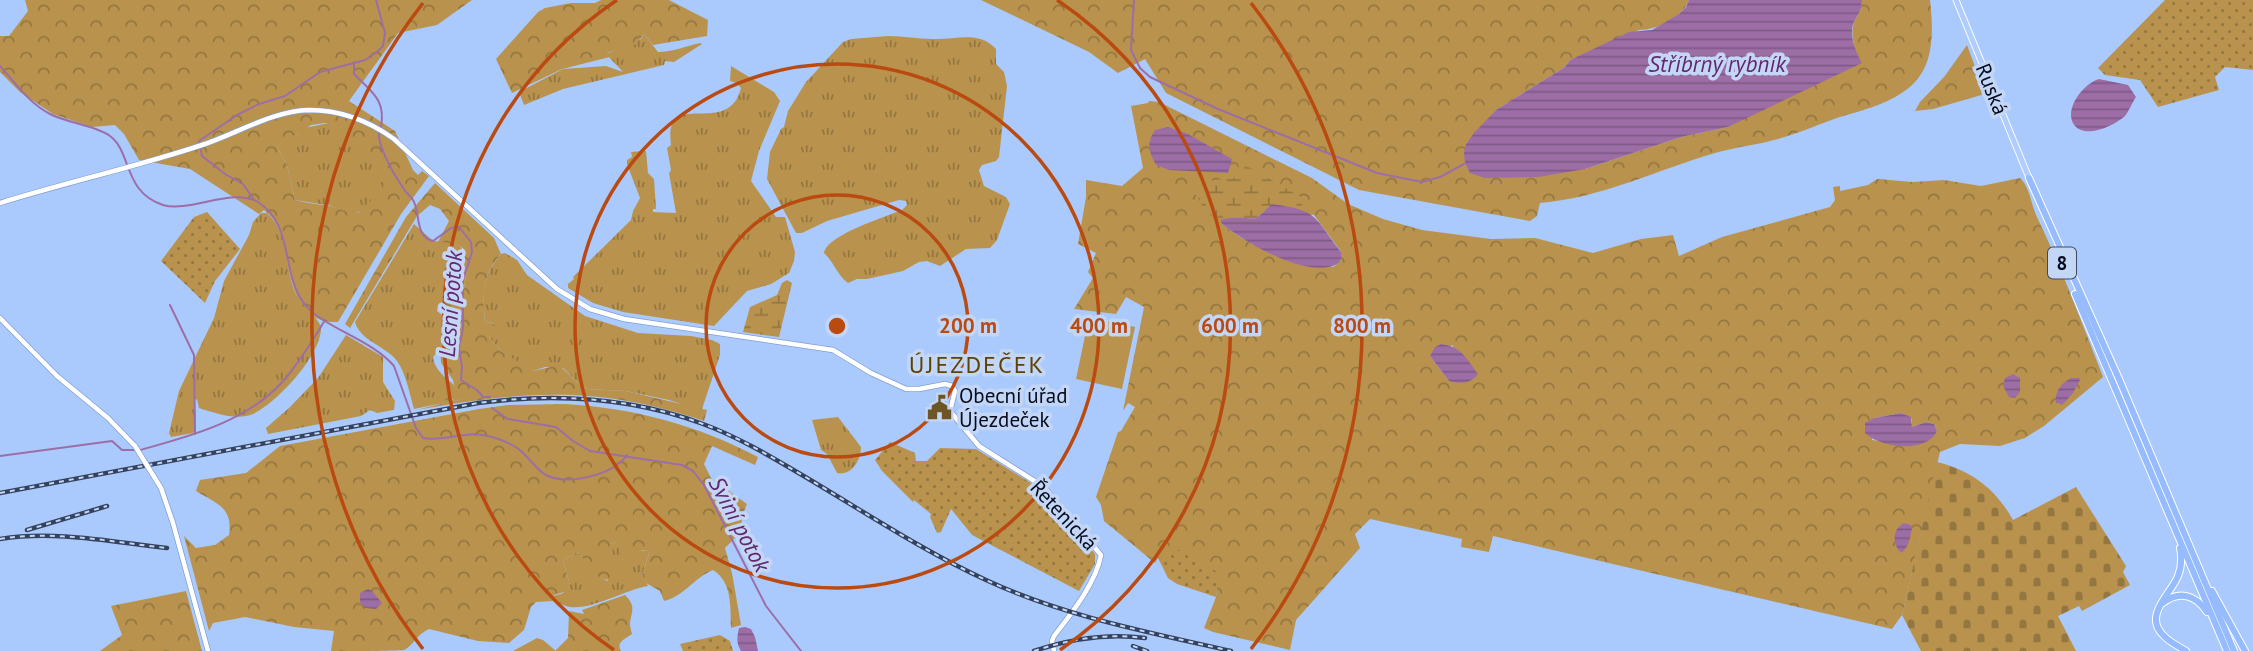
<svg xmlns="http://www.w3.org/2000/svg" width="2253" height="651" viewBox="0 0 2253 651" font-family="'PT Sans',sans-serif">
  <style>
    .grass { fill: url(#grass-tufts) }
    .forest { fill: url(#forest-crowns); fill-rule: evenodd }
    .wetland { fill: url(#wetland-marsh) }
    .cemetery { fill: url(#cemetery-stones) }
    .garden { fill: url(#garden-dots) }
    .pitch { fill: #b9934e }
    .water { fill: url(#water-rules) }
    .lines { fill: none; stroke-linecap: round; stroke-linejoin: round }
    .stream { stroke: #9d6ea6; stroke-width: 2 }
    .tertiary-casing { stroke: #829fd2; stroke-width: 6 }
    .primary-casing { stroke: #fff; stroke-width: 7 }
    .trunk-casing { stroke: #fff; stroke-width: 8 }
    .tertiary { stroke: #fff; stroke-width: 4.5 }
    .primary { stroke: #b0cdff; stroke-width: 5 }
    .trunk { stroke: #96bcff; stroke-width: 6 }
    .rail-casing { stroke: #34425e; stroke-width: 4.5 }
    .rail { stroke: #c3d6f6; stroke-width: 2; stroke-dasharray: 5; stroke-linecap: butt }
    .tertiary-bridge-casing { stroke: #829fd2; stroke-width: 6; stroke-linecap: butt }
    .tertiary-bridge { stroke: #fff; stroke-width: 4.5 }
    .ring { fill: none; stroke: #ba4a10; stroke-width: 3.5 }
    .labels { text-anchor: middle; dominant-baseline: central; stroke-width: 7; stroke-linejoin: round; paint-order: stroke }
    .shield { fill: #c3d6f6; stroke: #3d495f; stroke-width: 2 }
    .shield-label { font-size: 19px; font-weight: bold; fill: #040c1e }
    .street-label { font-size: 21px; fill: #040c1e; stroke: #c3d6f6 }
    .poi-label { font-size: 21px; fill: #040c1e; stroke: #c3d6f6; text-anchor: start }
    .water-label { font-size: 23px; font-style: italic; fill: #62276d; stroke: #c3d6f6 }
    .quarter-label { font-size: 24px; letter-spacing: 2px; fill: #5d4204; stroke: #c3d6f6 }
    .centre { fill: #ba4a10; stroke: #c3d6f6; stroke-width: 3.5 }
    .ring-label { font-size: 21px; text-anchor: middle; font-weight: bold; fill: #ba4a10; stroke: #c3d6f6; stroke-width: 7; stroke-linejoin: round; paint-order: stroke }
  </style>
  <defs>
    <pattern id="grass-tufts" width="24" height="20" patternUnits="userSpaceOnUse" patternTransform="scale(1.75)"><rect width="24" height="20" fill="#b9934e"/><path d="M3 7l-1-3M5 7V3M7 7l1-3M15 17l-1-3M17 17v-4M19 17l1-3" fill="none" stroke="#947640"/></pattern>
    <pattern id="forest-crowns" width="20" height="18" patternUnits="userSpaceOnUse" patternTransform="scale(1.75)"><rect width="20" height="18" fill="#b9934e"/><path d="M2 6a3 3 0 1 1 6 0M12 15a3 3 0 1 1 6 0" fill="none" stroke="#947640"/></pattern>
    <pattern id="wetland-marsh" width="20" height="14" patternUnits="userSpaceOnUse" patternTransform="scale(1.75)"><rect width="20" height="14" fill="#b9934e"/><path d="M1 5h8M5 5V1M11 12h8M15 12V8" fill="none" stroke="#947640"/></pattern>
    <pattern id="cemetery-stones" width="16" height="16" patternUnits="userSpaceOnUse" patternTransform="scale(1.75)"><rect width="16" height="16" fill="#b9934e"/><path d="M2 7V4a2 2 0 0 1 4 0v3zM10 15v-3a2 2 0 0 1 4 0v3z" fill="#947640"/></pattern>
    <pattern id="garden-dots" width="8" height="8" patternUnits="userSpaceOnUse" patternTransform="scale(1.75)"><rect width="8" height="8" fill="#b9934e"/><path d="M2 2h.1M6 6h.1" fill="none" stroke="#947640" stroke-width="1.8" stroke-linecap="round"/></pattern>
    <pattern id="water-rules" width="6" height="5" patternUnits="userSpaceOnUse" patternTransform="scale(1.75)"><rect width="6" height="5" fill="#9d6ea6"/><path d="M0 2.5h6" fill="none" stroke="#7e5987"/></pattern>
  </defs>
  <rect width="100%" height="100%" fill="#aac9fd"/>
  <g class="grass">
    <path d="M644,34L658,52C672,52 686,46 700,43L702,44L674,62L665,61L664,65L563,89L524,105L519,92L563,69L606,66L623,72L606,54L641,39Z"/>
    <path d="M888,36C903,36 918,39 933,39C955,40 979,30 996,49V64L1004,72L1007,86L999,157L996,161L982,165L979,170L984,186L1006,197L1010,204L997,240L990,248L966,249L940,266L927,261L919,262L903,271L867,279H857L848,283C837,275 834,262 824,253C827,235 885,217 902,210L907,205L906,201L899,200L827,221L802,233H796L767,179L770,152L781,129L784,127L788,111L806,82L843,42L851,39Z"/>
    <path d="M731,66L774,92L780,101L759,151L751,181L776,217H785L795,252L794,261L789,273L771,284L747,291L714,326L623,312L593,303L568,288V284L574,279L573,277L631,220L633,211L640,198L627,164V160L632,157L631,152L646,151L648,173L654,179L656,209H653V212L676,213L669,173L671,170L667,148L671,145C663,85 728,140 741,88L737,83L730,81Z"/>
    <path d="M329,123C353,134 390,157 384,189L368,206L354,215L332,206L295,200L287,165L277,147L286,137L299,134L304,128Z"/>
    <path d="M261,213H267C288,231 285,265 294,290C300,305 313,312 321,326C323,354 277,403 253,414C237,421 215,413 199,408L197,399L195,400L196,430L193,433L171,437L169,433L179,391L214,318L224,281L249,235L253,222Z"/>
    <path d="M414,224L433,241L451,242L461,247L468,264L464,288L448,302L443,301L438,305L437,311L449,321L450,337L433,357C435,375 457,384 467,398L455,401L451,398L443,403L414,409C409,392 406,374 397,361C386,346 360,341 355,322Z"/>
    <path d="M505,253L517,260L527,275L585,316L638,333L691,336L712,340L720,344V355L702,409L699,410L669,400L626,391L587,389L579,384L563,368L545,367L533,371L528,370L501,351L489,337L495,324L485,321C482,293 482,276 501,254Z"/>
    <polygon points="346,335 383,357 383,382 395,401 394,410 377,413 370,410 361,416 268,434 266,428 289,408 318,378"/>
    <path d="M838,417L861,447C861,460 852,476 837,473L827,454L821,450L812,420Z"/>
    <path d="M616,542L638,550L648,551L649,554L642,574L648,586C624,590 593,610 570,607C565,606 559,603 554,601L551,596C560,595 566,593 570,585L563,561L575,553L581,554C587,568 594,575 608,581L610,544Z"/>
    <polygon points="537,638 543,640 556,651 513,651"/>
  </g>
  <g class="forest">
    <path d="M25,0H472L437,25L398,33L349,101L395,131L413,170L418,175L422,171L429,176L401,214L338,322C285,324 293,260 278,227C275,220 270,215 264,210L259,214L190,169L139,160L124,134L115,125L92,127L53,114L20,92L0,72V36H9L28,11ZM325,123C335,124 341,131 350,136C368,146 388,165 383,189L358,213C348,215 340,207 330,206C318,204 307,203 295,200L287,165L277,147L286,138L299,134L311,125Z"/>
    <polygon points="601,0 669,0 708,20 707,36 653,45 644,34 636,44 607,53 610,57 562,69 512,93 496,59 538,12 545,8 571,3 595,3"/>
    <path d="M981,0H1689C1682,18 1657,30 1639,30L1570,60L1565,67L1496,110L1466,144L1585,169L1681,137L1728,127L1855,50C1854,43 1851,34 1853,27C1855,15 1861,16 1862,0H1930C1933,26 1935,61 1915,82C1897,101 1868,109 1843,116C1821,123 1800,133 1778,139C1757,145 1735,147 1715,153C1657,170 1601,198 1540,203L1537,216L1530,221L1359,190L1166,93L1145,59L1118,73L1089,52Z"/>
    <polygon points="1967,45 1985,94 1933,109 1915,111 1920,102 1944,77"/>
    <path d="M1149,101L1159,102L1312,178L1348,204L1383,219L1422,230L1491,239L1535,238L1593,253L1641,239L1673,235L1679,256L1722,237L1830,207L1835,200L1833,187L1840,186V191L1868,185L1877,179L1913,182L1944,180L1981,186L2020,178C2030,187 2031,205 2037,217C2062,269 2082,323 2103,377L2044,426L2025,438L2000,446L1960,444L1940,452L1902,615L1892,629L1493,536L1489,552L1461,547L1462,539L1370,519L1355,534L1360,548L1296,620L1290,650L1213,632L1204,628L1216,597L1218,573L1158,558L1155,563L1104,521L1101,505L1096,497L1118,432L1121,431L1135,407L1128,403L1123,411L1144,307L1126,297L1116,314L1074,309L1093,278L1088,272L1096,253L1078,244L1086,197V180L1122,186L1143,168L1131,106L1148,103ZM1263,210L1314,215L1342,253L1340,262L1333,267C1290,258 1257,253 1221,223V221L1224,218ZM1453,345L1449,381L1430,356ZM1901,413L1912,419V427L1926,422L1934,424L1937,431L1909,446L1872,440L1874,418Z"/>
    <path d="M435,183L494,238L501,254C483,273 482,294 485,321L497,325V328L489,337L501,351L533,371L559,365L579,384L587,389L626,391L707,410L704,421C597,385 525,391 417,410L443,403L447,397L455,401L466,398L454,385L453,380L441,363L440,346L450,336L449,321L446,319V302L464,288L468,264L460,263L464,249C457,243 447,242 438,242L449,221L440,209L430,205L417,216L350,328L345,324L406,217Z"/>
    <path d="M565,404C634,408 697,425 758,457L755,465L712,446L704,464L711,478L747,504C736,528 749,526 725,548L732,573L741,625L731,628C730,607 733,583 713,570C695,577 683,597 664,601L660,591L646,583L642,574L649,554L648,551L642,550L621,555L616,542L610,544L613,552V580C596,580 587,569 581,554L575,553L563,561L570,585L567,591L551,596L554,601L536,602L531,607L524,630L509,643L478,641L429,629C416,635 414,645 404,650C394,651 345,651 331,651L334,631L294,627L245,617L213,623L209,631L184,536L196,548L215,545L229,535C233,507 217,504 196,491L200,480L246,473L280,446L479,409L508,405Z"/>
    <polygon points="186,591 202,651 100,651 122,635 111,606"/>
    <path d="M625,595C636,606 632,610 630,623C630,627 631,630 632,634C625,639 616,642 621,651H555L568,638L569,611L584,614L582,610Z"/>
  </g>
  <g class="wetland">
    <polygon points="1238,161 1301,197 1302,208 1272,204 1257,218 1221,220 1214,217 1203,207 1195,193 1207,181 1234,178 1239,171"/>
    <polygon points="787,280 792,283 779,337 743,332 750,307 777,295 782,283"/>
  </g>
  <path class="cemetery" d="M1937,462C1972,471 1995,488 2013,520L2076,487L2126,566L2123,572L2130,585L2082,611L2079,606L2058,616L2076,651H1921L1902,615Z"/>
  <g class="garden">
    <polygon points="2165,0 2253,0 2253,70 2225,67 2215,77 2219,90 2158,107 2140,80 2105,75 2098,68"/>
    <polygon points="207,212 240,249 215,281 205,303 161,261 194,217"/>
    <polygon points="890,442 915,453 916,461 927,461 940,448 976,449 1042,490 1095,554 1095,564 1079,591 972,535 951,509 941,532 937,533 930,517 931,514 914,500 913,502 882,471 875,460"/>
    <polygon points="1177,549 1219,573 1216,597 1177,584 1168,578 1158,558"/>
    <polygon points="720,635 730,641 733,651 683,651 680,644"/>
  </g>
  <polygon class="pitch" points="1089,317 1135,327 1122,389 1076,379"/>
  <g class="water">
    <path d="M1689,0H1862C1861,13 1859,12 1854,22C1848,35 1856,52 1862,63L1728,127L1681,137L1585,169L1539,177L1485,178L1470,173L1465,163L1464,153L1466,144L1474,133L1496,110L1565,67L1570,60L1629,32L1652,30L1679,14L1686,7Z"/>
    <path d="M2099,79L2128,85L2136,97C2132,103 2129,111 2125,116C2115,125 2087,139 2075,126C2062,110 2084,83 2099,79Z"/>
    <path d="M1168,127L1188,134L1232,159L1228,173L1169,170L1156,165C1149,152 1146,143 1155,130Z"/>
    <path d="M1272,204C1321,211 1313,217 1342,253L1340,262C1312,283 1244,242 1221,223V220C1233,216 1245,219 1257,218Z"/>
    <path d="M1441,344C1462,347 1466,358 1478,374C1471,384 1460,384 1449,381L1430,356L1435,347Z"/>
    <polygon points="2013,374 2020,378 2020,392 2015,398 2009,397 2003,386 2005,378"/>
    <path d="M2072,378H2079L2080,380L2073,393L2063,404L2056,403C2054,392 2062,382 2072,378Z"/>
    <path d="M1901,413L1911,417L1912,427L1926,422L1934,424L1937,431C1926,454 1881,448 1865,433V423L1874,418Z"/>
    <path d="M1904,523L1911,525C1912,534 1909,548 1901,553C1892,544 1892,529 1904,523Z"/>
    <polygon points="368,589 372,591 382,603 376,609 365,608 360,602 360,593"/>
    <path d="M745,627L751,629L755,637L758,651H741C736,643 737,637 739,628Z"/>
  </g>
  <g class="lines">
    <g class="stream">
      <polyline points="1134,0 1131,50 1140,68 1150,77 1218,109 1377,173 1422,182 1440,177 1464,164"/>
      <path d="M354,62V74C372,92 386,100 381,127"/>
      <path d="M0,66C15,83 29,103 50,114C67,123 95,125 110,136C132,152 123,192 163,205C189,213 233,187 258,202C294,225 281,271 303,302C320,327 370,338 394,366L416,428L423,438C445,442 466,430 488,436C498,438 515,445 522,452C530,459 537,470 546,475C568,486 613,475 627,455"/>
      <path d="M379,133C377,146 397,180 406,192C408,195 411,196 413,200C421,213 414,236 433,241L451,228L459,227L471,242L472,252L463,280V328L459,347L462,367L461,380L477,390L483,397H490"/>
      <polyline points="254,200 243,184 225,174 202,156 199,141 237,115 259,104 285,96 320,72 365,60 378,51 383,46 385,33 376,0"/>
      <polyline points="170,305 194,355 195,434"/>
      <polyline points="492,408 508,419 556,427 573,441 590,451 682,465 693,471 704,485 766,606 801,651"/>
      <path d="M140,450C191,436 249,421 285,379C301,360 313,340 325,320"/>
      <polyline points="0,456 112,441 122,450 134,450"/>
    </g>
    <defs>
      <g id="tertiary">
        <path d="M0,203C67,182 136,167 202,145C236,134 272,111 309,110C339,110 369,121 394,139L557,289L590,309L624,319L833,350L871,373L906,389H919L945,384L952,386L955,391L950,411L979,446L1044,487L1101,555C1096,583 1071,614 1054,636L1052,641L1054,651"/>
        <polyline points="0,318 57,376 108,418 135,446"/>
        <polyline points="161,488 173,523 208,651"/>
      </g>
      <polyline id="primary" points="1956,0 2029,178"/>
      <g id="trunk">
        <polyline points="2029,178 2119,379 2234,651"/>
        <polyline points="2075,294 2227,651"/>
        <path d="M2180,548C2182,558 2182,566 2178,576C2171,594 2143,615 2163,635C2169,642 2178,646 2186,651"/>
        <polyline points="2212,591 2245,651"/>
        <path d="M2163,603C2179,590 2196,595 2207,612"/>
      </g>
    </defs>
    <use href="#tertiary" class="tertiary-casing"/>
    <use href="#primary" class="primary-casing"/>
    <use href="#trunk" class="trunk-casing"/>
    <use href="#tertiary" class="tertiary"/>
    <use href="#primary" class="primary"/>
    <use href="#trunk" class="trunk"/>
    <defs>
      <g id="rail">
        <path d="M0,493L478,403C555,393 630,397 703,424C738,437 770,456 802,475C863,511 923,551 986,580C1063,616 1148,632 1231,651"/>
        <polyline points="27,530 107,506"/>
        <path d="M0,539C55,530 112,542 167,548"/>
        <polyline points="1133,646 1147,651"/>
        <path d="M1034,651C1070,639 1107,633 1145,638"/>
      </g>
    </defs>
    <use href="#rail" class="rail-casing"/>
    <use href="#rail" class="rail"/>
    <defs>
      <polyline id="tertiary-bridge" points="135,446 161,488"/>
    </defs>
    <use href="#tertiary-bridge" class="tertiary-bridge-casing"/>
    <use href="#tertiary-bridge" class="tertiary-bridge"/>
  </g>
  <g class="ring">
    <circle cx="837" cy="326" r="131"/>
    <circle cx="837" cy="326" r="262"/>
    <path d="M614 650A393 393 0 0 1 617 0M1057 0A393 393 0 0 1 1060 650"/>
    <path d="M423 649A525 525 0 0 1 423 3M1251 3A525 525 0 0 1 1251 649"/>
  </g>
  <defs>
    <symbol id="civic-bare" viewBox="-9 -9 18 18"><path d="M-.6-6.5H3V-4.5H.6V-3L4-1V1h2V6H-6V1h2V-1L-.6-3ZM-1.2 2.5V6h2.4V2.5Z" fill="#6e5526" stroke="#c3d6f6" stroke-width="2.5" paint-order="stroke"/></symbol>
  </defs>
  <g fill-rule="evenodd">
    <use href="#civic-bare" x="922" y="390" width="35" height="35"/>
  </g>
  <g class="labels">
    <rect class="shield" x="2048" y="247.5" width="28" height="31" rx="5"/>
    <g class="shield-label">
      <text x="2062" y="263">8</text>
    </g>
    <g class="street-label">
      <text transform="translate(1992 89) rotate(68)">Ruská</text>
      <text transform="translate(1064 515) rotate(47)">Řetenická</text>
    </g>
    <g class="poi-label">
      <text x="959" y="395">Obecní úřad<tspan x="959" dy="24">Újezdeček</tspan></text>
    </g>
    <g class="water-label">
      <text x="1717" y="63">Stříbrný rybník</text>
      <text transform="translate(450 304) rotate(-86)">Lesní potok</text>
      <text transform="translate(740 524) rotate(62)">Sviní potok</text>
    </g>
    <g class="quarter-label">
      <text x="977" y="364">ÚJEZDEČEK</text>
    </g>
  </g>
  <circle cx="837" cy="326" r="10" class="centre"/>
  <g class="ring-label">
    <text x="968" y="333">200 m</text>
    <text x="1099" y="333">400 m</text>
    <text x="1230" y="333">600 m</text>
    <text x="1362" y="333">800 m</text>
  </g>
</svg>
